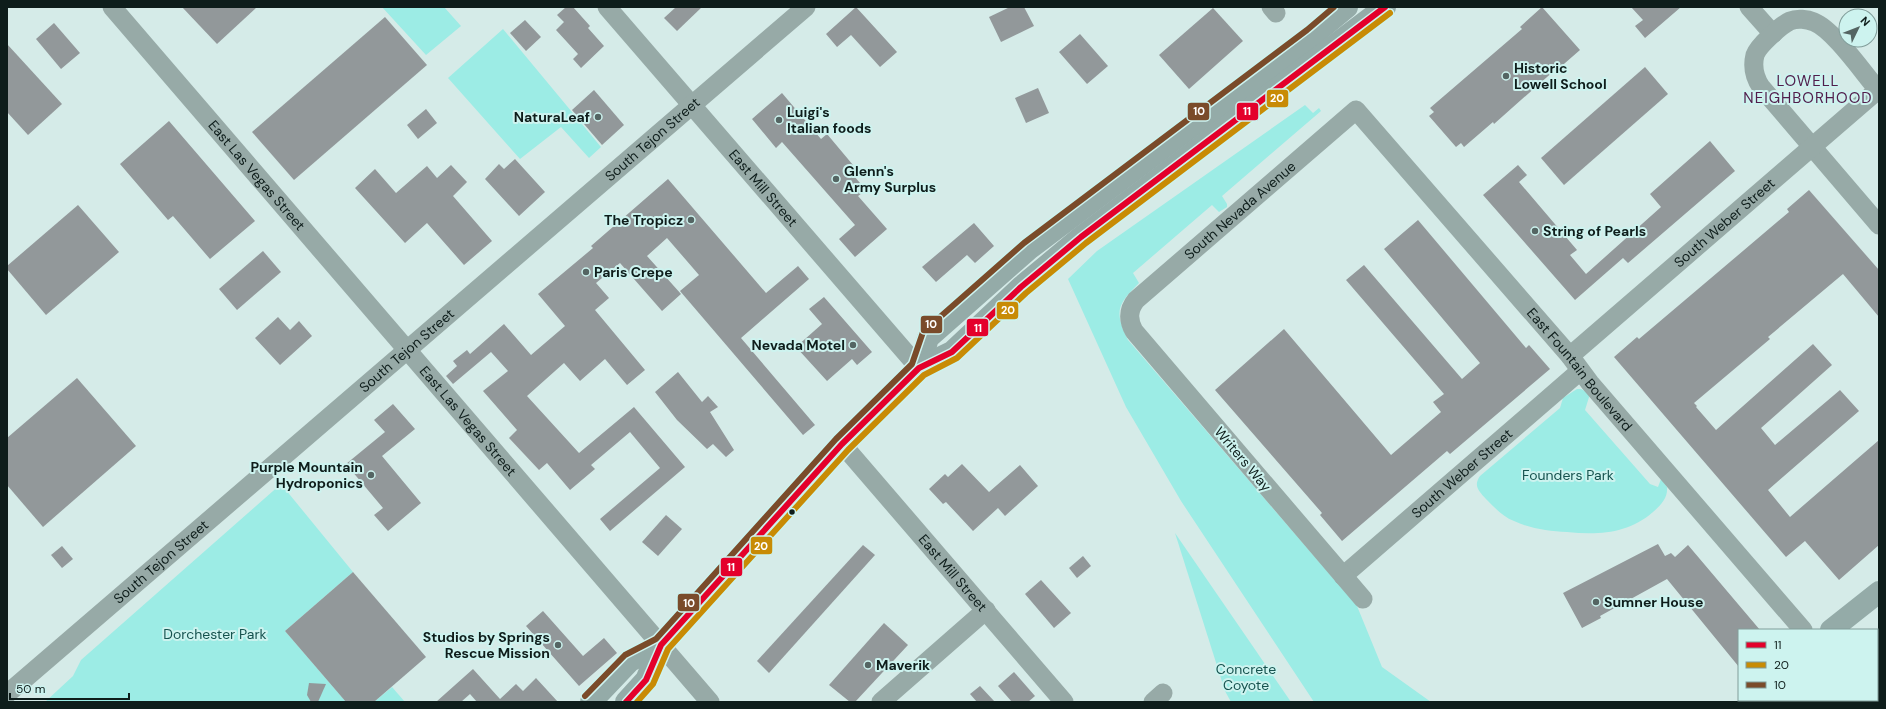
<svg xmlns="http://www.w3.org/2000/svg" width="1886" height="709" viewBox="0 0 1886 709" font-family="'DM Sans',sans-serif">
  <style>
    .green { fill: #9cece5 }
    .building { fill: #92989a }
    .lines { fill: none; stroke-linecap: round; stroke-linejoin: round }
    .minor { stroke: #97aaa7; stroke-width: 19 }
    .major { stroke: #94aba8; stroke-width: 22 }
    .bus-1-casing { stroke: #cdf3ef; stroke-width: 9 }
    .bus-2-casing { stroke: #cdf3ef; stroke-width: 9 }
    .bus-3-casing { stroke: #cdf3ef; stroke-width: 9 }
    .bus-1 { stroke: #e4002b; stroke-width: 6 }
    .bus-2 { stroke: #c88b05; stroke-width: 6 }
    .bus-3 { stroke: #7a4b2a; stroke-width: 6 }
    .poi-dot { fill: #546563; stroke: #cdf3ef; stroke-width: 1.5 }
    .bus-dot { fill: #0e1d1b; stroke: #cdf3ef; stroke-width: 1.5 }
    .labels { text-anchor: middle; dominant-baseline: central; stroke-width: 4; stroke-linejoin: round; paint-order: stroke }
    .poi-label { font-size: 14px; font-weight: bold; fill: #0e1d1b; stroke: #cdf3ef; text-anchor: start }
    .street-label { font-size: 14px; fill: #0e1d1b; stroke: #cdf3ef }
    .park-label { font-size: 14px; fill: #16534f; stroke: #cdf3ef }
    .neighbourhood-label { font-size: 15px; letter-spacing: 1px; fill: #511d4b; stroke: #cdf3ef }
    .line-badge { stroke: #cdf3ef; stroke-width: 1.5 }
    .badge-label { font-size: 11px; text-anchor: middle; font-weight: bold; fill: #fff }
  </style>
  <rect width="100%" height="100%" fill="#d5ebe8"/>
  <g class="green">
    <polygon points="382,7 444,7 461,26 426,55"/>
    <polygon points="503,29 601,147 589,158 561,127 520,159 448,78"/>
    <path d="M1305,105L1313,113L1319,108L1321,111L1222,196L1227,204V207L1219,212L1212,205L1133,273L1139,283C1117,305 1114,311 1128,340L1357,606L1382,667L1431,702H1314L1181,501L1126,407L1068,279L1097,251Z"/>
    <path d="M1577,389H1581L1590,394L1585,410L1650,484L1658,487L1661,479L1667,487C1668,498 1661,505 1653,512C1628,534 1598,535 1567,532C1549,531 1531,529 1514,521C1503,517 1494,507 1486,499C1479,491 1473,486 1480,476L1560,408L1563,398Z"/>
    <polygon points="281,484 353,572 285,631 346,702 45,702 73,676 81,660"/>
    <polygon points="1175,533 1291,702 1231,702 1225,691"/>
    <polygon points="392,687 405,702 374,702"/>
  </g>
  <g class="building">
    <polygon points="182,7 257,7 217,44"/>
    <polygon points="566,7 573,7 590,26 588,28 604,46 581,68 573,59 578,54 556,30 564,22 557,15"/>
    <polygon points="676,7 702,7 677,31 664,18"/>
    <polygon points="856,7 897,52 880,67 851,35 837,47 826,34"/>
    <polygon points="1010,7 1024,7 1034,26 1001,42 989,17"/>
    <polygon points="1542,7 1580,50 1557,70 1556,69 1494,124 1493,122 1464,147 1461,143 1456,147 1429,116 1434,112 1430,108 1522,29 1520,27"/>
    <polygon points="1631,7 1681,7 1645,38 1635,26 1643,20"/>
    <polygon points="1213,8 1243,41 1189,89 1159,55"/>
    <polygon points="385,17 427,65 294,180 252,132"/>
    <polygon points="525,20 541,37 526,51 510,33"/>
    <polygon points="54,23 80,53 61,69 36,39"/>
    <polygon points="1080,34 1108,66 1087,84 1059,52"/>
    <polygon points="7,44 62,104 28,135 7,112"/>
    <polygon points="1645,67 1668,94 1564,185 1541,158"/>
    <polygon points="1038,88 1049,113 1026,123 1015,98"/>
    <polygon points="594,90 624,125 602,145 572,110"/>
    <polygon points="782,93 821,139 827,134 853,165 848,169 866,190 858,196 887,229 855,257 839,239 855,225 782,142 776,148 752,119"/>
    <polygon points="426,109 437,123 418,139 407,125"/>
    <polygon points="169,121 255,221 210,259 173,216 168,220 120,164"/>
    <polygon points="1710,141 1735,171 1628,263 1623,258 1575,300 1483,195 1518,165 1527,175 1519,182 1577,250 1570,255 1586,274 1661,207 1650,194"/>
    <polygon points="515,159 545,192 519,216 485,179 499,164 504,169"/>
    <polygon points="451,165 467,182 453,196 492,241 464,265 427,223 405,243 355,188 375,169 396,193 427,166 437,178"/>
    <polygon points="668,179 766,293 798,266 809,279 741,338 815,425 803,435 680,291 699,275 667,238 647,256 681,294 662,311 620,263 596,283 609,298 595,310 645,370 627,385 605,359 580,381 564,363 527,396 579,453 634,407 685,467 610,531 600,519 660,468 630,432 591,465 595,469 570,490 547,463 539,470 509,438 517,430 483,391 508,371 491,352 453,384 446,376 457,366 453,361 467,350 470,354 504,324 531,355 565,326 538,294 593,248 591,246"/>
    <polygon points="1809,190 1879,270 1879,317 1843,274 1768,337 1770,339 1694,403 1697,406 1696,407 1716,430 1813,344 1832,365 1761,428 1775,445 1840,390 1859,411 1768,490 1790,517 1879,440 1879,545 1839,580 1805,541 1786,557 1614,357 1637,337 1639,339 1789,212 1787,209"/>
    <polygon points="78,205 119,252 46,315 7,269 7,266"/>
    <polygon points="1418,220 1526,348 1529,345 1550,369 1450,454 1447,451 1342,541 1320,515 1322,513 1215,390 1284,329 1391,455 1441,412 1433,402 1444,394 1346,280 1364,265 1462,379 1480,363 1384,249"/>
    <polygon points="974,223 994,246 975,263 967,255 936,282 922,267"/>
    <polygon points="263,251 281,272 237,310 219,289"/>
    <polygon points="824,297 872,352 857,365 852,359 827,381 796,347 822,324 809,309"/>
    <polygon points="278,317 290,330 299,321 312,336 280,365 255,338"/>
    <polygon points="678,372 702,402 708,396 718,407 710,412 734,450 726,457 713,444 707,449 677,420 655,392"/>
    <polygon points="77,378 136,446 43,527 7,485 7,438"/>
    <polygon points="393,404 415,429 382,456 421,503 388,531 374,515 383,508 346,464 385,432 374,420"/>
    <polygon points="962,464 989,492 1020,465 1038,486 1005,516 998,508 973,531 946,502 943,504 929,489 945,474 948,477"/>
    <polygon points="666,515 682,529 658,556 642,542"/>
    <polygon points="1658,544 1665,556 1671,553 1675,557 1688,545 1760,630 1739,630 1739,667 1667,579 1600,616 1601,618 1582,628 1563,593"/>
    <polygon points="863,545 875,555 769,673 757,661"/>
    <polygon points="62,546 73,559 62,568 51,555"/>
    <polygon points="1083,556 1091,566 1077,578 1069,568"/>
    <polygon points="353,572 426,657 374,702 346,702 285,631"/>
    <polygon points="1041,580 1071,613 1054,628 1025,594"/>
    <polygon points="543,611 583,656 604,638 617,653 579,686 526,626"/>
    <polygon points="884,623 908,645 855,702 850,702 829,685"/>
    <polygon points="473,669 500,699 516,684 523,691 536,678 558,702 477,702 470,694 461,702 436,702"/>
    <polygon points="1014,672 1035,696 1028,702 1012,702 998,686"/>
    <polygon points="309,683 326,684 318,702 311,702 307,695"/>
    <polygon points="980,686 995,702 977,702 970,694"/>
  </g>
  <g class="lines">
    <g class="minor">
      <path id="s1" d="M112,7L710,702"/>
      <path id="s2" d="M607,7L919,368"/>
      <polyline points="1271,7 1276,13"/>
      <polyline points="1749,7 1773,34"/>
      <path d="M1879,91C1864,74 1834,30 1814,22C1807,19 1797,18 1790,21C1781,25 1758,46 1755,55C1752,67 1755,78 1761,87L1879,225"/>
      <path id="s3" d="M1570,356L1879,89"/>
      <path id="s4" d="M842,444L1064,702"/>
      <path id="s5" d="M1343,576L1580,371"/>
      <path id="s6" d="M1363,599L1134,331C1128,320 1128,310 1136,300L1356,110L1570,356L1590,383L1803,630"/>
      <path id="s7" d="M7,694L806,7"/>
      <polyline points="881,702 986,610"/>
      <polyline points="1153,702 1163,693"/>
    </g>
    <g class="major">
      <polyline points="919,368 928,338 1029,249 1312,36 1347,7"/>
      <polyline points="1831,630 1879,592"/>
      <polyline points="1865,700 1867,702"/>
      <polyline points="591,702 630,661 661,645"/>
      <polyline points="626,702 646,680 661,645 842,444 919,368 952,352 1021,287 1081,237 1385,7"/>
    </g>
    <defs>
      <polyline id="bus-1" points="626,702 646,680 661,645 842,444 919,368 952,352 1021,287 1081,237 1385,7"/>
      <polyline id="bus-2" points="637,702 653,684 668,649 848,450 924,375 957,358 1026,293 1086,243 1390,13"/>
      <polyline id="bus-3" points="585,696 625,655 656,639 836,439 912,364 923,332 1024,243 1307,30 1334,7"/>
    </defs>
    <use href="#bus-1" class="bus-1-casing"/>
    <use href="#bus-2" class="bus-2-casing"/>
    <use href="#bus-3" class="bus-3-casing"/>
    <use href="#bus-1" class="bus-1"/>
    <use href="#bus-2" class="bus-2"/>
    <use href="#bus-3" class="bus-3"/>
  </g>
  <g class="poi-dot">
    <circle cx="1506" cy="76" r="4"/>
    <circle cx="598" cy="117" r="4"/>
    <circle cx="779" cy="120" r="4"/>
    <circle cx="836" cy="179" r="4"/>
    <circle cx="691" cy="220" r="4"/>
    <circle cx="1535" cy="231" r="4"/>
    <circle cx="586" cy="272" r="4"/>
    <circle cx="853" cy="345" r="4"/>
    <circle cx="371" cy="475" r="4"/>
    <circle cx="1596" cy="602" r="4"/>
    <circle cx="558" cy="645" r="4"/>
    <circle cx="868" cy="665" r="4"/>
  </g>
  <circle class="bus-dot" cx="792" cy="512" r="3.5"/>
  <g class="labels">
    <g class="poi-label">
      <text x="1514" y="68">Historic<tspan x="1514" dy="16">Lowell School</tspan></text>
      <text x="787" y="112">Luigi's<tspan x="787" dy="16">Italian foods</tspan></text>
      <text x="590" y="117" text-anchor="end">NaturaLeaf</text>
      <text x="844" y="171">Glenn's<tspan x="844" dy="16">Army Surplus</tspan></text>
      <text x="683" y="220" text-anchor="end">The Tropicz</text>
      <text x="1543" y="231">String of Pearls</text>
      <text x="594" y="272">Paris Crepe</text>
      <text x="845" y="345" text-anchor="end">Nevada Motel</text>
      <text x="363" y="467" text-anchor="end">Purple Mountain<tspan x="363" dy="16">Hydroponics</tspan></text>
      <text x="1604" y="602">Sumner House</text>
      <text x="550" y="637" text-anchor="end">Studios by Springs<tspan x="550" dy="16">Rescue Mission</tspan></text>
      <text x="876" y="665">Maverik</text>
    </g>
    <g class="street-label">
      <text stroke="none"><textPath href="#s7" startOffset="851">South Tejon Street</textPath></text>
      <text stroke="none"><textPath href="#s1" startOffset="222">East Las Vegas Street</textPath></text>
      <text stroke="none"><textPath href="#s2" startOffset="239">East Mill Street</textPath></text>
      <text stroke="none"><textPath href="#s6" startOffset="523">South Nevada Avenue</textPath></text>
      <text stroke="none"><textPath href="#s3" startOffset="204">South Weber Street</textPath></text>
      <text stroke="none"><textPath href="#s7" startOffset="527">South Tejon Street</textPath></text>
      <text stroke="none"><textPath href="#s6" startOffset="1019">East Fountain Boulevard</textPath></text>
      <text stroke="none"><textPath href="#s1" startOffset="546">East Las Vegas Street</textPath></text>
      <text transform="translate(1243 459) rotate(50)">Writers Way</text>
      <text stroke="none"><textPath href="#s5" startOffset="157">South Weber Street</textPath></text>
      <text stroke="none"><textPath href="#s7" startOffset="203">South Tejon Street</textPath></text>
      <text stroke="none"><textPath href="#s4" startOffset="170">East Mill Street</textPath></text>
    </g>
    <g class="park-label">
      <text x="1568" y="475">Founders Park</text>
      <text x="215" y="634">Dorchester Park</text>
      <text x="1246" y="669">Concrete<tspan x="1246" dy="16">Coyote</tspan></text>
    </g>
    <g class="neighbourhood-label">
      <text x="1808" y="81">LOWELL<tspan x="1808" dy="17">NEIGHBORHOOD</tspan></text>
    </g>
  </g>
  <g class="line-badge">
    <rect x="1266" y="89" width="23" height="19" rx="4" fill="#c88b05"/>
    <rect x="1236" y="102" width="23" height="19" rx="4" fill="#e4002b"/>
    <rect x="1187" y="102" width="23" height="19" rx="4" fill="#7a4b2a"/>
    <rect x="996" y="301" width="23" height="19" rx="4" fill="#c88b05"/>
    <rect x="920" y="315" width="23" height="19" rx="4" fill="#7a4b2a"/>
    <rect x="966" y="318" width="23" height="19" rx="4" fill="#e4002b"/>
    <rect x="750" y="536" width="23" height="19" rx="4" fill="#c88b05"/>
    <rect x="720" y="557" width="23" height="20" rx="4" fill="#e4002b"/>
    <rect x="677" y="593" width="23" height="19" rx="4" fill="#7a4b2a"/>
  </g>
  <g class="badge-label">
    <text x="1277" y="102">20</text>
    <text x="1247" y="115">11</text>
    <text x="1199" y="115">10</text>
    <text x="1008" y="314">20</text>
    <text x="931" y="328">10</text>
    <text x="978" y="332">11</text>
    <text x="761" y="550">20</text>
    <text x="731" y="571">11</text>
    <text x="689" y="607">10</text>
  </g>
  <rect width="1886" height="709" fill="none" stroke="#0e1d1b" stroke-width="16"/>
  <rect x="1738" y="629" width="140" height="72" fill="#cdf3ef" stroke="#819d9a"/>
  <rect x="1746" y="642" width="20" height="6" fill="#e4002b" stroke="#819d9a"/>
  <text x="1774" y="649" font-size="12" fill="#0e1d1b">11</text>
  <rect x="1746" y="662" width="20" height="6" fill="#c88b05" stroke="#819d9a"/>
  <text x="1774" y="669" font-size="12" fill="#0e1d1b">20</text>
  <rect x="1746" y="682" width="20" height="6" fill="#7a4b2a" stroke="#819d9a"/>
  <text x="1774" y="689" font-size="12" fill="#0e1d1b">10</text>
  <g transform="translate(1858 28) rotate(47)"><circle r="19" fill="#cdf3ef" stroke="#819d9a"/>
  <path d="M0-3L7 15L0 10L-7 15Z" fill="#546563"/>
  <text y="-6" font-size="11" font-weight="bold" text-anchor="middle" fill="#0e1d1b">N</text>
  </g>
  <path d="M10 693v6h119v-6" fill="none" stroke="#0e1d1b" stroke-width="2"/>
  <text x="16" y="693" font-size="12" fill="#0e1d1b" stroke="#cdf3ef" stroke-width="3" paint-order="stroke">50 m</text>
</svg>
